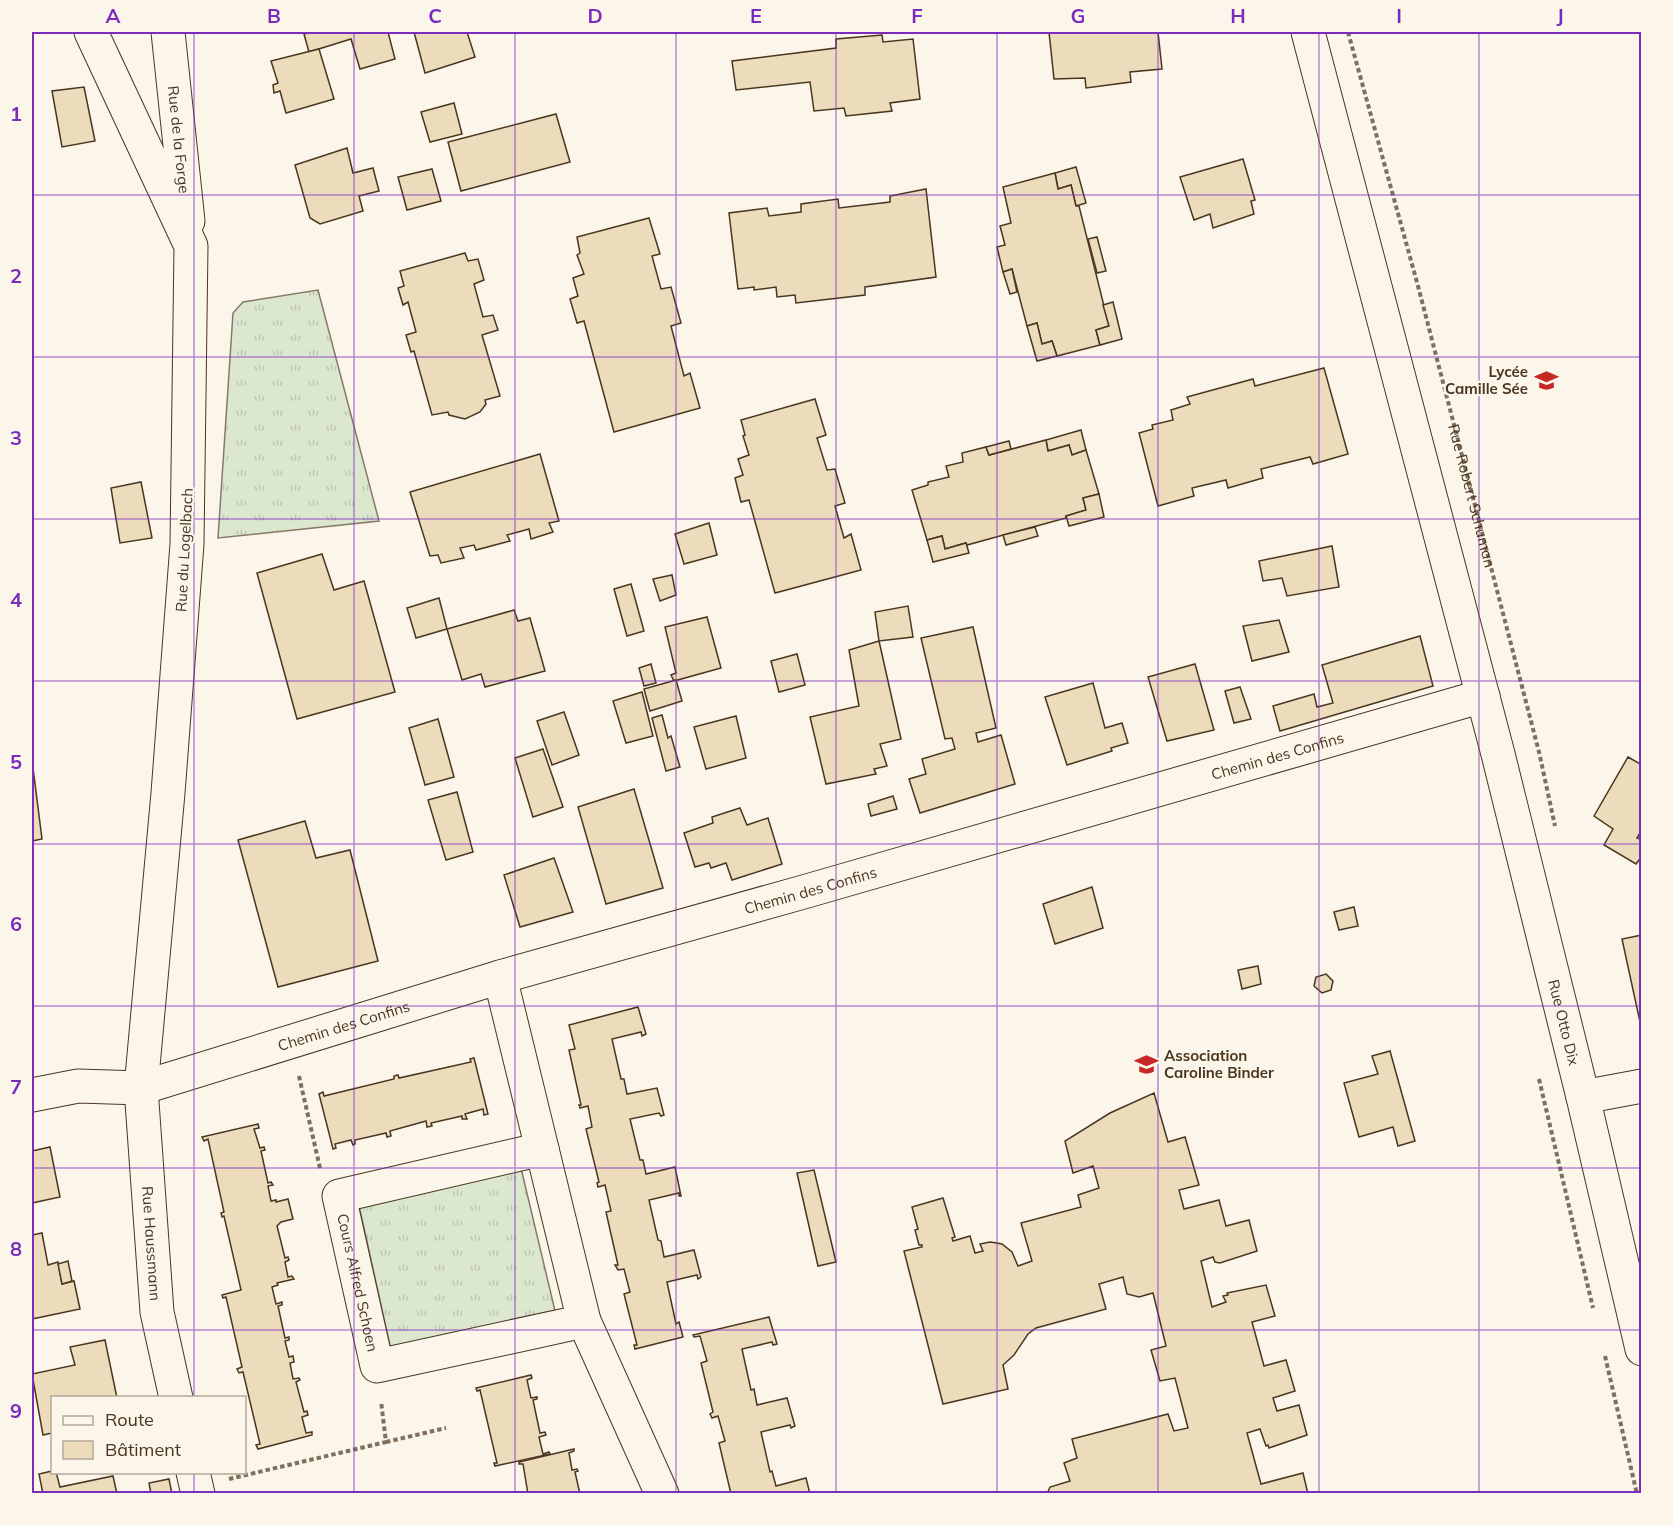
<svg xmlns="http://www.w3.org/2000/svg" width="1673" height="1525" viewBox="0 0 1673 1525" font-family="Mulish,sans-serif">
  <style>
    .grass { fill: url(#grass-tufts); stroke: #887966; stroke-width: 1.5 }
    .building { fill: #ecdcbc; stroke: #4a3520; stroke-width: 1.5 }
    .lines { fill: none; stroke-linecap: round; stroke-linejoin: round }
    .street-casing { stroke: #4a3520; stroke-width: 35 }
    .secondary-casing { stroke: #4a3520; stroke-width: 35 }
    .path { stroke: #7f6f5c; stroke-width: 4; stroke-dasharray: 4.5 3; stroke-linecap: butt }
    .street { stroke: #fbf6e9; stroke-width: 33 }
    .secondary { stroke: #fbf6e9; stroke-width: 33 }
    .grid { fill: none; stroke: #7b2cbf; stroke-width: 1.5; stroke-opacity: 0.55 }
    .labels { text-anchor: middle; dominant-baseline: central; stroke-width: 4.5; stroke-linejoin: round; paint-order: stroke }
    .street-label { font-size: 15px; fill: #4a3520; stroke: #fbf6e9 }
    .poi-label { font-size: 15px; font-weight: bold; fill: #4a3520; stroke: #fbf6e9; text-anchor: end }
    .neatline { fill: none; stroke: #7b2cbf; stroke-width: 2 }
    .grid-label { font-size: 20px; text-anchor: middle; font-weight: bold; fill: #7b2cbf }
  </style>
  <defs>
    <pattern id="grass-tufts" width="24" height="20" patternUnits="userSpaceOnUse" patternTransform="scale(1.5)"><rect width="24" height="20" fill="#dce7d0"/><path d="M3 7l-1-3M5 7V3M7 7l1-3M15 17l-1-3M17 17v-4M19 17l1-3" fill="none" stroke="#bec7b2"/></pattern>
  </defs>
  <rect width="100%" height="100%" fill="#fbf6e9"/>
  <g class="grass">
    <polygon points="318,290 379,521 218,538 233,313 243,302"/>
    <polygon points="520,1164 556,1315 391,1350 358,1201"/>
  </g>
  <g class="building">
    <polygon points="313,32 388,32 395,59 360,69 351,39 309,52 304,34"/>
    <polygon points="414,32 467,32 475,57 425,73"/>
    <polygon points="1049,32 1158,32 1162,69 1130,72 1131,82 1086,88 1085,78 1054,79"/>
    <polygon points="882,35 883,42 913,39 920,99 890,103 892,111 846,116 844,108 814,111 810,82 736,90 732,61 836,48 836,39"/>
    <polygon points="319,49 334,99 286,113 280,91 274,93 273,85 278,83 271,61"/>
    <polygon points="84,87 95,141 62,147 52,91"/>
    <polygon points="454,103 462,134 430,142 421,112"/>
    <polygon points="556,114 570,162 461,191 448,142"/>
    <polygon points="347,148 353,173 373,168 379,191 359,196 363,211 320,224 310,218 295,165"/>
    <polygon points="1243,159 1255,200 1251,201 1254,214 1213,228 1210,214 1194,220 1180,177"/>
    <polygon points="1076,167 1086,203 1076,206 1071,185 1058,189 1055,173"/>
    <polygon points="432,169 441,201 407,210 398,177"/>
    <polygon points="1055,173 1058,189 1071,185 1076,206 1079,206 1109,326 1096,330 1100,345 1057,356 1052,341 1042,344 1037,323 1027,326 1012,269 1003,272 997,247 1005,245 1000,226 1011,223 1003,187"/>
    <polygon points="926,189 936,277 865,287 865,295 796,303 795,295 777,297 776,287 754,290 754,287 738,289 729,213 767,208 769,216 801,212 801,204 838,199 839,208 890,202 890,196"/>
    <polygon points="649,218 660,254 652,256 661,289 671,287 681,323 671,326 684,376 690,373 700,408 614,432 584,321 577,323 570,299 578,296 573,278 584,274 577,255 580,253 577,237"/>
    <polygon points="1097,237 1106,271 1097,273 1088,239"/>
    <polygon points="465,253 468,261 478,259 484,280 474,284 483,317 493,315 498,330 482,335 500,396 485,400 486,404 480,412 465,419 449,415 448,412 432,415 414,351 411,352 406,335 416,332 408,302 403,305 398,288 404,286 400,271"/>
    <polygon points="1012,269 1017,292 1010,294 1003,272"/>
    <polygon points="1113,302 1122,339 1100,345 1096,330 1109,326 1103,305"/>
    <polygon points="1037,323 1042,344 1052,341 1057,356 1037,361 1027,326"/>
    <polygon points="1324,368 1348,454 1313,464 1310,457 1261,469 1263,478 1228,488 1226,480 1192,488 1194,496 1158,506 1139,433 1153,429 1152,425 1173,420 1171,410 1190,404 1187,397 1253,379 1255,386"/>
    <polygon points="815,399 826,435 817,438 827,470 835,469 845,503 835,506 844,538 851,534 861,570 775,593 749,500 741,502 735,478 743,475 738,459 749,455 743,436 745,435 741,420"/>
    <polygon points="1081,430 1086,450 1072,455 1069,445 1048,451 1046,440"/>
    <polygon points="1046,440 1048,451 1069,445 1072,455 1086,450 1099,494 1083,498 1086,510 1066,516 1066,518 967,545 966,543 945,549 942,536 927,540 912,490 928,485 928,482 949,477 946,466 963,462 962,453 986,447 989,455"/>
    <polygon points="1009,441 1011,449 989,455 986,447"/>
    <polygon points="540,454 559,521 549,523 553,532 531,539 529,529 507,535 510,541 476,550 474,545 460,548 464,558 441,563 438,555 430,556 410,492"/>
    <polygon points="141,482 152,538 120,543 111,488"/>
    <polygon points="1099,494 1104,517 1069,526 1066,516 1086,510 1083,498"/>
    <polygon points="709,523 717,555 684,564 675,534"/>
    <polygon points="1035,527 1038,536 1006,545 1003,535"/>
    <polygon points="942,536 945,549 966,543 969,553 933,562 927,540"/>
    <polygon points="1332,546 1339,587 1287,596 1282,578 1263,581 1259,561"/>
    <polygon points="322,554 334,590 364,581 395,692 297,719 257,573"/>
    <polygon points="672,575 676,595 660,601 653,579"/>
    <polygon points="631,584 644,631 627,636 614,589"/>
    <polygon points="439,598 447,629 416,638 407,608"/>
    <polygon points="908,606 913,637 879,641 875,612"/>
    <polygon points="514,610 518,621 530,618 545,671 485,687 481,674 462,680 447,629"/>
    <polygon points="707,617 721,668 674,681 671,675 676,673 665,627"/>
    <polygon points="1279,620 1289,652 1252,661 1243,626"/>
    <polygon points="973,627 996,728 976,733 978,742 1001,735 1015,784 920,813 909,779 926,774 922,759 955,749 952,738 945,739 921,638"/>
    <polygon points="1420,636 1433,686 1280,731 1273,706 1314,694 1317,707 1333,703 1322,665"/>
    <polygon points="879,641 901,739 880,744 887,766 874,769 876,774 826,784 810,717 859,706 849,650"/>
    <polygon points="797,654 805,685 779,692 771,661"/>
    <polygon points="651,664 656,683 644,686 639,668"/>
    <polygon points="1195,664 1214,730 1167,741 1148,677"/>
    <polygon points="676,680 682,701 650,711 644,689"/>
    <polygon points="1093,683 1105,728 1122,723 1128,743 1111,748 1112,751 1067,765 1045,697"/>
    <polygon points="1240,687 1251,719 1234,723 1225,691"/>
    <polygon points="642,692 653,736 626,743 613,701"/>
    <polygon points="564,712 579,755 552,765 537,721"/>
    <polygon points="662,715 668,738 671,736 680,767 666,771 652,718"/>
    <polygon points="736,716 746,758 706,769 694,727"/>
    <polygon points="438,719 454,777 425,785 409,728"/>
    <polygon points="543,749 563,807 533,817 515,758"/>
    <polygon points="1628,757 1642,765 1642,830 1637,838 1642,840 1642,856 1636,864 1604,845 1613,829 1594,816"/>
    <polygon points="32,760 42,839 32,841"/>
    <polygon points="634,789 663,888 606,904 578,807"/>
    <polygon points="457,792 473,852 446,860 428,800"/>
    <polygon points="893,796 897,809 871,816 868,804"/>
    <polygon points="740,808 747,825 768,818 782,864 732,880 726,863 711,868 709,863 695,867 684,833 713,823 712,817"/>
    <polygon points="305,821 316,858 350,850 378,961 278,987 238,840"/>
    <polygon points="554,858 573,912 520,927 504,875"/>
    <polygon points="1092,887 1103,928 1055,944 1043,904"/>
    <polygon points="1354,907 1358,926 1339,930 1334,912"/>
    <polygon points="1642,935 1642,1022 1640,1022 1622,939"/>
    <polygon points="1258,966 1261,984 1242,989 1238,970"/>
    <polygon points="1326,974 1333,981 1331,990 1322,993 1314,986 1316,977"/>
    <polygon points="638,1007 646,1034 642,1036 641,1032 612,1039 621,1079 624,1079 627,1094 657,1088 664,1115 661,1116 659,1113 630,1119 640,1160 643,1160 646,1174 675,1167 681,1196 679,1196 679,1193 649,1200 658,1240 661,1241 664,1257 694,1250 701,1277 698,1279 697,1275 667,1282 676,1324 679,1322 683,1337 635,1349 634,1345 637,1345 624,1294 630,1292 624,1269 618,1270 615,1265 618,1265 606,1212 611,1211 605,1185 598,1187 597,1183 599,1182 586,1129 592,1127 588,1106 580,1108 579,1105 581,1105 569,1050 575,1049 569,1025"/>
    <polygon points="1390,1051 1415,1141 1398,1146 1393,1127 1359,1137 1344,1083 1378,1074 1372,1056"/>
    <polygon points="474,1058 488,1114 484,1115 483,1109 465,1114 467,1119 462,1119 462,1116 431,1123 432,1126 427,1127 426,1121 390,1131 391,1136 387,1137 386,1133 355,1140 355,1144 353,1145 351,1140 335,1144 336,1148 333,1149 319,1094 323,1092 324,1096 394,1079 394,1076 398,1075 399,1078 471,1062 470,1059"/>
    <polygon points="1154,1093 1168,1142 1185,1137 1199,1185 1179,1190 1184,1209 1219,1200 1226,1226 1249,1220 1257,1251 1220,1263 1215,1262 1213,1257 1201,1261 1212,1307 1226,1302 1223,1296 1228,1295 1227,1293 1266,1285 1275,1316 1252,1322 1264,1366 1286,1360 1295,1391 1273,1398 1277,1411 1299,1405 1307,1435 1269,1448 1268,1445 1266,1446 1260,1429 1247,1433 1261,1484 1303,1473 1308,1494 1047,1494 1050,1487 1070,1481 1064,1463 1077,1458 1072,1439 1168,1414 1174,1431 1188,1428 1175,1378 1160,1381 1151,1350 1166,1346 1153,1293 1139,1297 1127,1294 1123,1277 1099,1284 1106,1309 1036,1328 1028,1334 1014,1355 1003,1365 1008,1389 943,1404 904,1251 922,1247 922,1245 919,1245 915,1230 918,1229 912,1207 943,1198 955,1237 952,1238 953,1241 970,1236 975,1253 983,1251 980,1244 990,1242 997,1243 1002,1244 1012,1252 1018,1266 1032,1261 1021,1223 1081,1207 1078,1195 1099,1188 1093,1166 1073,1173 1065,1141 1110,1113"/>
    <polygon points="258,1124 259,1128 254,1129 260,1148 264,1147 265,1150 261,1151 268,1183 271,1182 273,1185 268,1186 271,1201 276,1200 276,1202 288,1199 293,1219 281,1222 277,1226 285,1258 288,1257 289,1260 285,1262 288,1277 292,1276 294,1279 277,1283 278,1285 272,1287 276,1304 282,1302 282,1305 278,1306 285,1338 289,1337 289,1340 285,1341 289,1357 293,1356 294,1362 290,1363 293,1379 299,1378 300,1380 296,1382 304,1412 307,1411 308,1415 302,1417 306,1433 312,1432 312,1435 258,1449 256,1445 260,1444 243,1372 239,1373 237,1369 242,1367 226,1297 223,1298 222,1295 241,1290 224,1216 222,1217 221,1213 224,1212 208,1139 204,1141 202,1137"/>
    <polygon points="50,1147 60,1197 32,1203 32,1151"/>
    <polygon points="814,1170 836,1262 818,1266 797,1173"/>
    <polygon points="42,1233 48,1265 58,1262 62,1284 74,1281 80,1309 32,1319 32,1235"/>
    <polygon points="68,1261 72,1281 62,1284 58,1264"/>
    <polygon points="769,1317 777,1344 773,1345 772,1342 742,1349 751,1390 754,1389 757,1405 787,1398 795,1426 791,1428 790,1425 761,1432 770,1472 772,1471 776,1486 806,1478 810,1494 731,1494 719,1443 725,1441 718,1416 712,1418 710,1414 713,1412 701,1363 707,1361 700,1336 694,1337 693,1335"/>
    <polygon points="105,1340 117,1398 52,1398 52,1433 43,1435 32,1374 75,1365 70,1347"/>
    <polygon points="531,1375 532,1378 527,1380 531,1398 537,1397 537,1399 533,1400 540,1433 545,1432 546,1435 539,1437 543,1454 549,1452 550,1454 495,1466 494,1463 497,1463 480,1390 477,1391 476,1388"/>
    <polygon points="574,1449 574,1451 569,1453 572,1470 577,1469 578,1471 575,1472 580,1494 528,1494 523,1464 519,1464 519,1462"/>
    <polygon points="52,1471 52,1472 56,1472 60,1487 113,1476 117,1494 43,1494 39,1474"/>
    <polygon points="169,1479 172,1494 151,1494 149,1483"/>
  </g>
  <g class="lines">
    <defs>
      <g id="street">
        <polyline points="500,977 584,1321 662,1494"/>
        <path id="s2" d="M32,1095L78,1086L141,1088L500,977L807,891L1483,696"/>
        <polyline points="1583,1097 1642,1086"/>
        <path id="s3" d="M542,1149L339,1196L377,1366L584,1321"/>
      </g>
      <g id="secondary">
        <path id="s4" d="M91,32L191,246L187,544L168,793L141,1088L157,1312L176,1398"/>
        <path id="s5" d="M168,32L188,221"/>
        <path id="s6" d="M1308,32L1498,754L1583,1097L1642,1349"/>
        <polyline points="193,1472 198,1494"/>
      </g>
    </defs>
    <use href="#street" class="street-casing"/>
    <use href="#secondary" class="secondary-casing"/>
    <g class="path">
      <path id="s1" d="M1348,32L1418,286L1539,752L1555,826"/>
      <polyline points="299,1076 320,1168"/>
      <polyline points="1539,1079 1593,1308"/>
      <polyline points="1605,1356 1637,1494"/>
      <polyline points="386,1442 446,1428"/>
      <polyline points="229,1479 386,1442 381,1401"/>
    </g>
    <use href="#street" class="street"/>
    <use href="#secondary" class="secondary"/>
  </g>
  <path class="grid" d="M194,32V1398M354,32V1494M515,32V1494M676,32V1494M836,32V1494M997,32V1494M1158,32V1494M1319,32V1494M1479,32V1494M32,195H1642M32,357H1642M32,519H1642M32,681H1642M32,844H1642M32,1006H1642M32,1168H1642M32,1330H1642M194,1472V1494"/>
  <defs>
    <symbol id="school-bare" viewBox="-9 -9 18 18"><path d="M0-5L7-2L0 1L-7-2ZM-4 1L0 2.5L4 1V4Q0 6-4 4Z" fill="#c62828" stroke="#fbf6e9" stroke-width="2.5" paint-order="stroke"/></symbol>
  </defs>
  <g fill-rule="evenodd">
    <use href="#school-bare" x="1530" y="364" width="33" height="33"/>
    <use href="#school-bare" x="1130" y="1048" width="33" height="33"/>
  </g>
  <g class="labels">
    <g class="street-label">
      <text stroke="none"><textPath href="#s5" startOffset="108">Rue de la Forge</textPath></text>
      <text stroke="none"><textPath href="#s1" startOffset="480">Rue Robert Schuman</textPath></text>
      <text transform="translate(184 550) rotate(-87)">Rue du Logelbach</text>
      <text stroke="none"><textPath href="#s2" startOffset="1294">Chemin des Confins</textPath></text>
      <text stroke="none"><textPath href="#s2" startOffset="808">Chemin des Confins</textPath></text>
      <text stroke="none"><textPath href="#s6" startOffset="1023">Rue Otto Dix</textPath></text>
      <text stroke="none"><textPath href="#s2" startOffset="322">Chemin des Confins</textPath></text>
      <text stroke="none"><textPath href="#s4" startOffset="1236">Rue Haussmann</textPath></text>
      <text stroke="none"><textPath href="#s3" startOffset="297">Cours Alfred Schoen</textPath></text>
    </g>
    <g class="poi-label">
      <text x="1528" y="371">Lycée<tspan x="1528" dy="17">Camille Sée</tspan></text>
      <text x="1164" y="1055" text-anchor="start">Association<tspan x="1164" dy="17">Caroline Binder</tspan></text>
    </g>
  </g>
  <rect width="1673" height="1525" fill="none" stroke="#fbf6e9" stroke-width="66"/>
  <rect x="51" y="1396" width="195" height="78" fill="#fbf6e9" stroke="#b4a999" stroke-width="1.5"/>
  <rect x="63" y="1416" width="30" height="9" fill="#fbf6e9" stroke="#b4a999" stroke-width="1.5"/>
  <text x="105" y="1426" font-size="18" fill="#4a3520">Route</text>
  <rect x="63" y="1441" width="30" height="18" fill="#ecdcbc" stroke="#b4a999" stroke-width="1.5"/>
  <text x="105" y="1456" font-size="18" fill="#4a3520">Bâtiment</text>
  <rect x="33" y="33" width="1607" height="1459" class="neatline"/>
  <g class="grid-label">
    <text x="113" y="23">A</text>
    <text x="274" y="23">B</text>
    <text x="435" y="23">C</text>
    <text x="595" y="23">D</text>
    <text x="756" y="23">E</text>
    <text x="917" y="23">F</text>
    <text x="1078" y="23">G</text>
    <text x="1238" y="23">H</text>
    <text x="1399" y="23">I</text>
    <text x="1560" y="23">J</text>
    <text x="16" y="121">1</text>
    <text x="16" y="283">2</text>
    <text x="16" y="445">3</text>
    <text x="16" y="607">4</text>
    <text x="16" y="769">5</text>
    <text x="16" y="931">6</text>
    <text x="16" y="1094">7</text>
    <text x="16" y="1256">8</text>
    <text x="16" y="1418">9</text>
  </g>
</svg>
